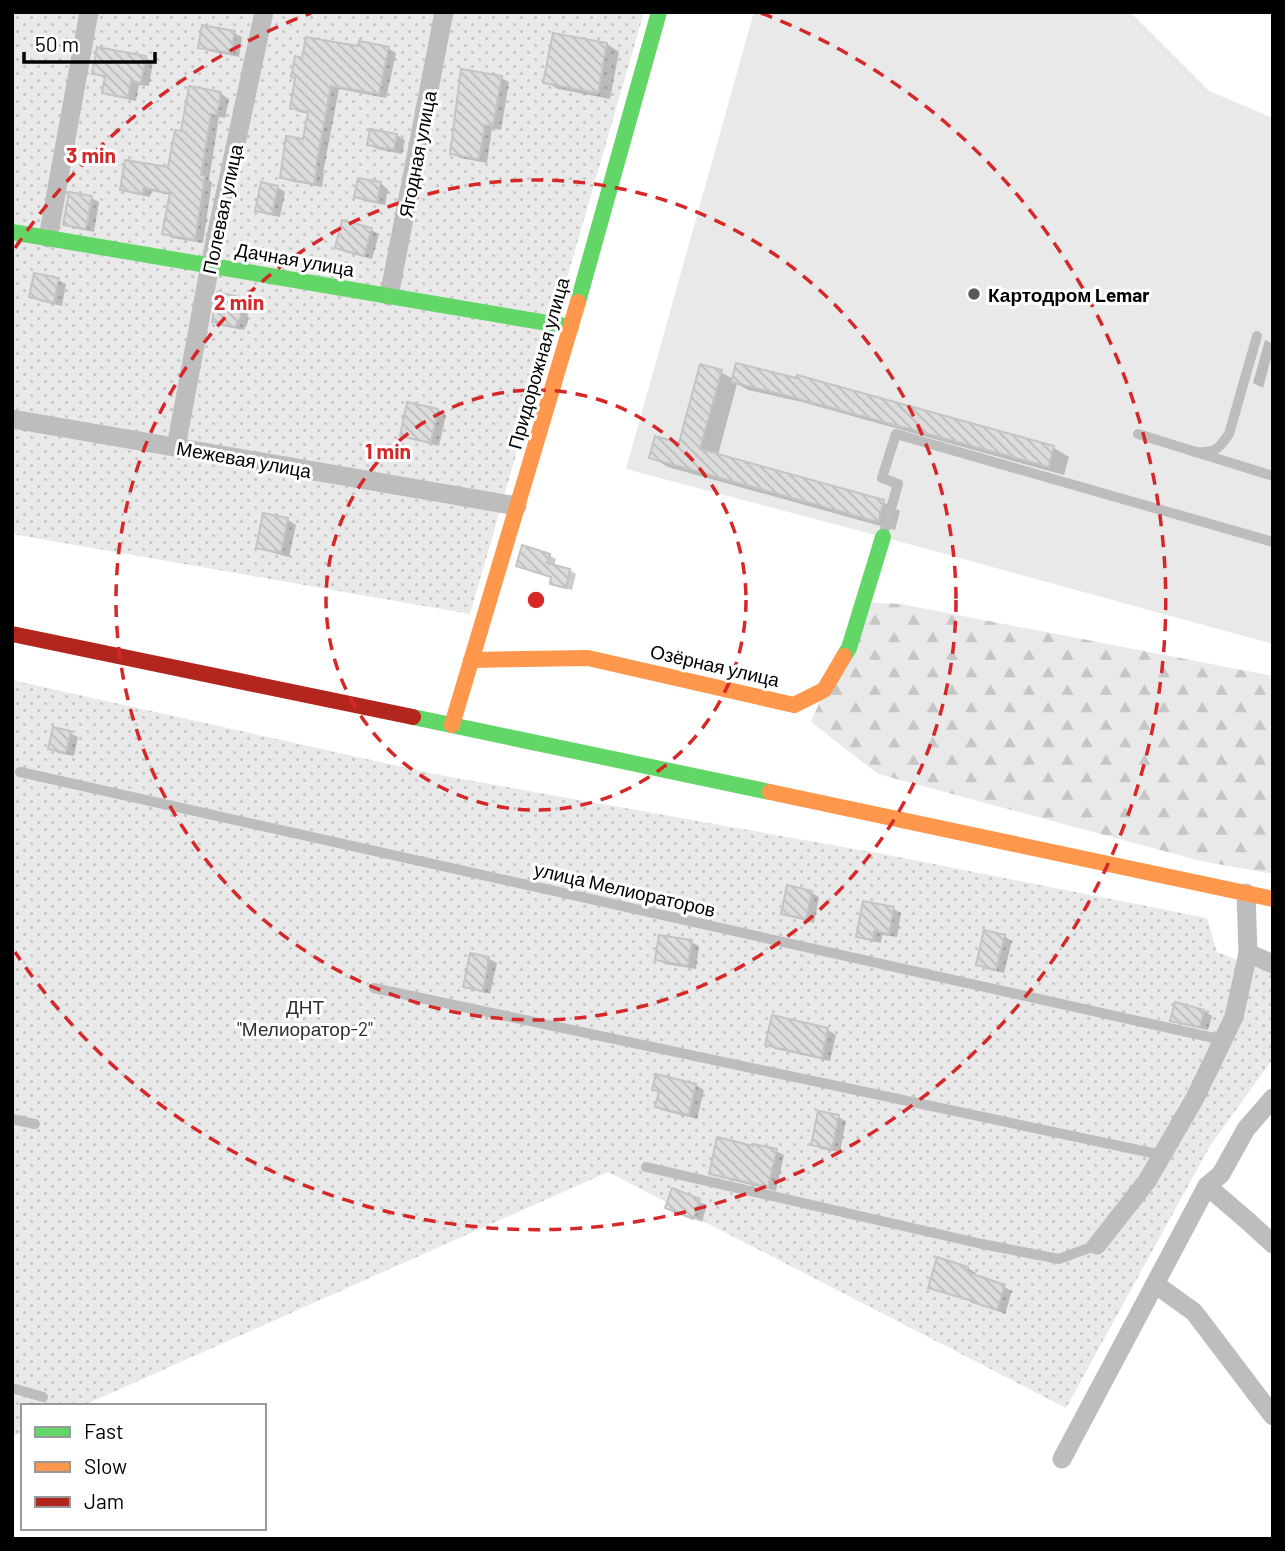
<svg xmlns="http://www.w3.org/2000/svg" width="1285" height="1551" viewBox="0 0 1285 1551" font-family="Barlow,sans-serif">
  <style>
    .forest { fill: url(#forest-firs) }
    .park { fill: url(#park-dots) }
    .pitch { fill: #e9e9e9 }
    .shadow { fill: #0003 }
    .building { fill: url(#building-back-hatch); stroke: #c4c4c4; stroke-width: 2 }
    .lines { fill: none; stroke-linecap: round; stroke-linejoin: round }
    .lane { stroke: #bdbdbd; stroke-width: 10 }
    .street { stroke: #bdbdbd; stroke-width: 19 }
    .fast { stroke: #63d668; stroke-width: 16 }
    .slow { stroke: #ff974d; stroke-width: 16 }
    .jam { stroke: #b3261e; stroke-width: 16 }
    .ring { fill: none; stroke: #d62828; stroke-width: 3.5; stroke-dasharray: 12 9 }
    .poi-dot { fill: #595959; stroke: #fff; stroke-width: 2.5 }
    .labels { text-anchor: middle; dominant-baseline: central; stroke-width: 6; stroke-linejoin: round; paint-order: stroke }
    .street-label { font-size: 19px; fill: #000; stroke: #fff }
    .poi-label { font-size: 19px; font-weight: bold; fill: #000; stroke: #fff; text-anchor: start }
    .park-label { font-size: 19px; fill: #2e2e2e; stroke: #fff }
    .centre { fill: #d62828; stroke: #fff; stroke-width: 3.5 }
    .ring-label { font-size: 21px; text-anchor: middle; font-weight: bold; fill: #d62828; stroke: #fff; stroke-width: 6; stroke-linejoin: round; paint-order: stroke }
  </style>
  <defs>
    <pattern id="forest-firs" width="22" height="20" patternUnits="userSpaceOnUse" patternTransform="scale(1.75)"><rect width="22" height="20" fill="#e9e9e9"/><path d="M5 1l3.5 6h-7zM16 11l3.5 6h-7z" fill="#c6c6c6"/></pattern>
    <pattern id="park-dots" width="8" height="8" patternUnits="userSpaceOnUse" patternTransform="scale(1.75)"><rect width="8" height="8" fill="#e9e9e9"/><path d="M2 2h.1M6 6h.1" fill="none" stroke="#c6c6c6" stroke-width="1.8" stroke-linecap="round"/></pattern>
    <pattern id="building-back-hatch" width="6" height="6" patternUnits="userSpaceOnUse" patternTransform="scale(1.75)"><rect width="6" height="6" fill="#dcdcdc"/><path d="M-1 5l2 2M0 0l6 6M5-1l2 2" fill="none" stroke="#bbb"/></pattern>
  </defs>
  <rect width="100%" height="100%" fill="#fff"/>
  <polygon class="forest" points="863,602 901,604 1273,676 1273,874 1201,861 878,774 811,722"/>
  <g class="park">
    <polygon points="12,12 644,12 470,614 12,534"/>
    <polygon points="12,680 434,774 883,854 1207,918 1217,952 1273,974 1272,1060 1210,1146 1066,1408 608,1172 82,1406 23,1406 23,1432 12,1437"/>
  </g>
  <polygon class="pitch" points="754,12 1130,12 1209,91 1273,118 1273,644 883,537 626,469"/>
  <g class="shadow">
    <polygon points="234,33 242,37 239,57 208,51 200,47"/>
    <polygon points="607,44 619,52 610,99 558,89 545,82"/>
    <polygon points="359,48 388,48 396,53 386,98 339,89 323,173 324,173 322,187 290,181 282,177 305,141 309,114 299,112 291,107 304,60"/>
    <polygon points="145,57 153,62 149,86 139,85 136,101 112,96 104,92 106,79 94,73"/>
    <polygon points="501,78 509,82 501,130 492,128 487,163 460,158 452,153"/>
    <polygon points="190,88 221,94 229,99 225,118 219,117 209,180 212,182 203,243 172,238 164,233 171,195 151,191 150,197 130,193 122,189 170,169 182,133"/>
    <polygon points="397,135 405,140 402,154 377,149 369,144"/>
    <polygon points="380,184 388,189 385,205 364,201 356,197"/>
    <polygon points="277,187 285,192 280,217 265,214 257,210"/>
    <polygon points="91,198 99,202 94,232 73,228 65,224"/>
    <polygon points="371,230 379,234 372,259 345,252 337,247"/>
    <polygon points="58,280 66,284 62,306 39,301 31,296"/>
    <polygon points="239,298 247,303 248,322 244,330 222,326 214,321"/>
    <polygon points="1265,340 1273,344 1273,350 1263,388 1253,383"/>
    <polygon points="721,372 733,379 1054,448 1069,457 1064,475 802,402 748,390 737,384 718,455 883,502 900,511 895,530 668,467 651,457 680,445"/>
    <polygon points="438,410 446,415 439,446 410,439 402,435"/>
    <polygon points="264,515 288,520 296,525 289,557 266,551 258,547"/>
    <polygon points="549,555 556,559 554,566 570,570 576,574 572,590 558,587 552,583 553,578 525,569 518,565"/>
    <polygon points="70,733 78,737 74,756 58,753 50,748"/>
    <polygon points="812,893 819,897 814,923 791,917 783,913"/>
    <polygon points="893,909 901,913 897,937 882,935 881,943 866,940 858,936"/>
    <polygon points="1004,936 1012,941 1004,973 986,969 978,964"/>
    <polygon points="691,942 699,946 696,969 665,964 657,959"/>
    <polygon points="489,959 497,963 490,994 473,990 465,986"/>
    <polygon points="1177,1004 1204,1011 1212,1016 1208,1030 1180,1024 1172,1020"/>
    <polygon points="773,1017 828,1030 836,1035 830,1061 775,1049 767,1044"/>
    <polygon points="657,1076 696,1085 704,1090 697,1119 665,1111 657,1106 660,1093 654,1089"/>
    <polygon points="838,1117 846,1121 840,1152 821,1149 813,1144"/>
    <polygon points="776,1151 784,1155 776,1191 718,1177 711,1173"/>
    <polygon points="673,1191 707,1205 702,1222 675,1212"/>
    <polygon points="968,1268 976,1273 974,1277 1004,1287 1012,1291 1005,1314 977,1303 938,1291 930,1287"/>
  </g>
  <g class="building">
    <polygon points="202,25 235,31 231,53 198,48"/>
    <polygon points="553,33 607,43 598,93 543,83"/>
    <polygon points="306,37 358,46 359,41 389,47 379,94 331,86 316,167 317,167 314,184 280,178 286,136 303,139 308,112 290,108 295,78 291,77 295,56 302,58"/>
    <polygon points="97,47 146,56 141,83 131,81 128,98 102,93 105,76 92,74"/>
    <polygon points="461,69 502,76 493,126 485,125 479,159 450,154"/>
    <polygon points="189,86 221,92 217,115 211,114 201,175 205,176 195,240 162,234 170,193 144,188 142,194 120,190 125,160 168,167 175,130 181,131"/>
    <polygon points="370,129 397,134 394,150 367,145"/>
    <polygon points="358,178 381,182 377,202 354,197"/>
    <polygon points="261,182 278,186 272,214 255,211"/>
    <polygon points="69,192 92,196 86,229 63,225"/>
    <polygon points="342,220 372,228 364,256 335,248"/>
    <polygon points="34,273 59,278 54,303 29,297"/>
    <polygon points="217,292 240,297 241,317 235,327 212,322"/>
    <polygon points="736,363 796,378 797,375 1054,446 1049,467 784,395 731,382"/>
    <polygon points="700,364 722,370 700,449 884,500 878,522 649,458 655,436 679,443"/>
    <polygon points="407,402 438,409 431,443 400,436"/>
    <polygon points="263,513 288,518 281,553 256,548"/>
    <polygon points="522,545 550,554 547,563 570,569 566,588 550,584 551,577 516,566"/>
    <polygon points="53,727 71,731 66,753 48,749"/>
    <polygon points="787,885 812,891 806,919 781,914"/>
    <polygon points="863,901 894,907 889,934 874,931 873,940 856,937"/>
    <polygon points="984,930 1005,935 996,970 976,965"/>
    <polygon points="659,935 692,940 688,966 655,960"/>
    <polygon points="470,953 489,957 483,991 463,987"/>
    <polygon points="1175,1002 1204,1010 1200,1027 1170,1021"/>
    <polygon points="772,1015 828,1028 822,1058 765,1045"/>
    <polygon points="656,1074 696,1084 689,1115 655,1107 659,1091 652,1090"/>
    <polygon points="818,1111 839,1115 832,1149 811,1145"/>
    <polygon points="717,1137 753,1146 753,1144 777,1149 768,1187 709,1174"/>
    <polygon points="672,1188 700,1199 693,1219 665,1208"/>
    <polygon points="937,1257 968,1267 967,1272 1005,1285 997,1310 972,1302 973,1301 928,1288"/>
  </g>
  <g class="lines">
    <g class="lane">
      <polyline points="1138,434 1273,476"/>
      <path d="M1195,452C1215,453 1218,450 1229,434L1257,336"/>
      <polyline points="883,536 898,484 882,478 896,434 1273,542"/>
      <polyline points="20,772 1223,1040"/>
      <polyline points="374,988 1162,1155"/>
      <polyline points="12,1119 35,1124"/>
      <polyline points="646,1167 982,1244 1059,1259 1097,1245"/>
      <polyline points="12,1388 43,1397"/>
    </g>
    <g class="street">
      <polyline points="48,238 89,12"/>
      <polyline points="389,296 444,12"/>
      <polyline points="12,419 517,506"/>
      <polyline points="176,447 210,265 264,12"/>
      <polyline points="1248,953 1273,964"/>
      <polyline points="1207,1186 1249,1222 1273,1244"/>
      <polyline points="1097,1245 1147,1181 1195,1098 1234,1017 1248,953 1246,893"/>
      <polyline points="1155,1284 1194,1312 1273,1416"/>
      <polyline points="1062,1459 1207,1186 1221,1174 1246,1129 1273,1098"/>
    </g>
    <g class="fast">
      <polyline points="12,232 571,327"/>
      <polyline points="578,302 659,12"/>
      <polyline points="844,656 849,648 883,537"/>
      <polyline points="413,717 770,792"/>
    </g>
    <g class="slow">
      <polyline points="471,660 588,658 794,705 824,690 844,656"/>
      <polyline points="452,725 578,302"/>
      <polyline points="770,792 1273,899"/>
    </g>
    <polyline class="jam" points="12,634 413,717"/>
  </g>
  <g class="ring">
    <circle cx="536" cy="600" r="210"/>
    <circle cx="536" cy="600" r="420"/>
    <path d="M15 248A629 629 0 0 1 311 13M761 13A629 629 0 1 1 15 952"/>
  </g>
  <circle class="poi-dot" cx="974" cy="294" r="7"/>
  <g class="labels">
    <g class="street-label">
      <text transform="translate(417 154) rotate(-79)">Ягодная улица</text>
      <text transform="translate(222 209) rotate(-78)">Полевая улица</text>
      <text transform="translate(295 259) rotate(10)">Дачная улица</text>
      <text transform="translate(538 363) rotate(-74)">Придорожная улица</text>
      <text transform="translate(244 459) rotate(10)">Межевая улица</text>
      <text transform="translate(715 665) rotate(13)">Озёрная улица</text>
      <text transform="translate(625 889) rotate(13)">улица Мелиораторов</text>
    </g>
    <g class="poi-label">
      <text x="988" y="294">Картодром Lemar</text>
    </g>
    <g class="park-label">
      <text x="305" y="1006">ДНТ<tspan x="305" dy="22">"Мелиоратор-2"</tspan></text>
    </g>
  </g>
  <circle cx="536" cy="600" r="10" class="centre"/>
  <g class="ring-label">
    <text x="91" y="163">3 min</text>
    <text x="239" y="310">2 min</text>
    <text x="388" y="459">1 min</text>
  </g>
  <rect width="1285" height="1551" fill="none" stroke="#000000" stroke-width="28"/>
  <rect x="21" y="1404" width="245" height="126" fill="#ffffff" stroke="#999999" stroke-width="2"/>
  <rect x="35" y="1427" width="35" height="10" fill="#63d668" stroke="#999999" stroke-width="2"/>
  <text x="84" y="1439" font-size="21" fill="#000000">Fast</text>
  <rect x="35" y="1462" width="35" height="10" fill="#ff974d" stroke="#999999" stroke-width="2"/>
  <text x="84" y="1474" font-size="21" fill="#000000">Slow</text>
  <rect x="35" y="1497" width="35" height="10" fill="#b3261e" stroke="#999999" stroke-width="2"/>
  <text x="84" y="1509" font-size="21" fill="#000000">Jam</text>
  <path d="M24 52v10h131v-10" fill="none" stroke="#000000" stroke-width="3.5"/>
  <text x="35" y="52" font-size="21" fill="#000000" stroke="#ffffff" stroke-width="5" paint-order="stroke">50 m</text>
</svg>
